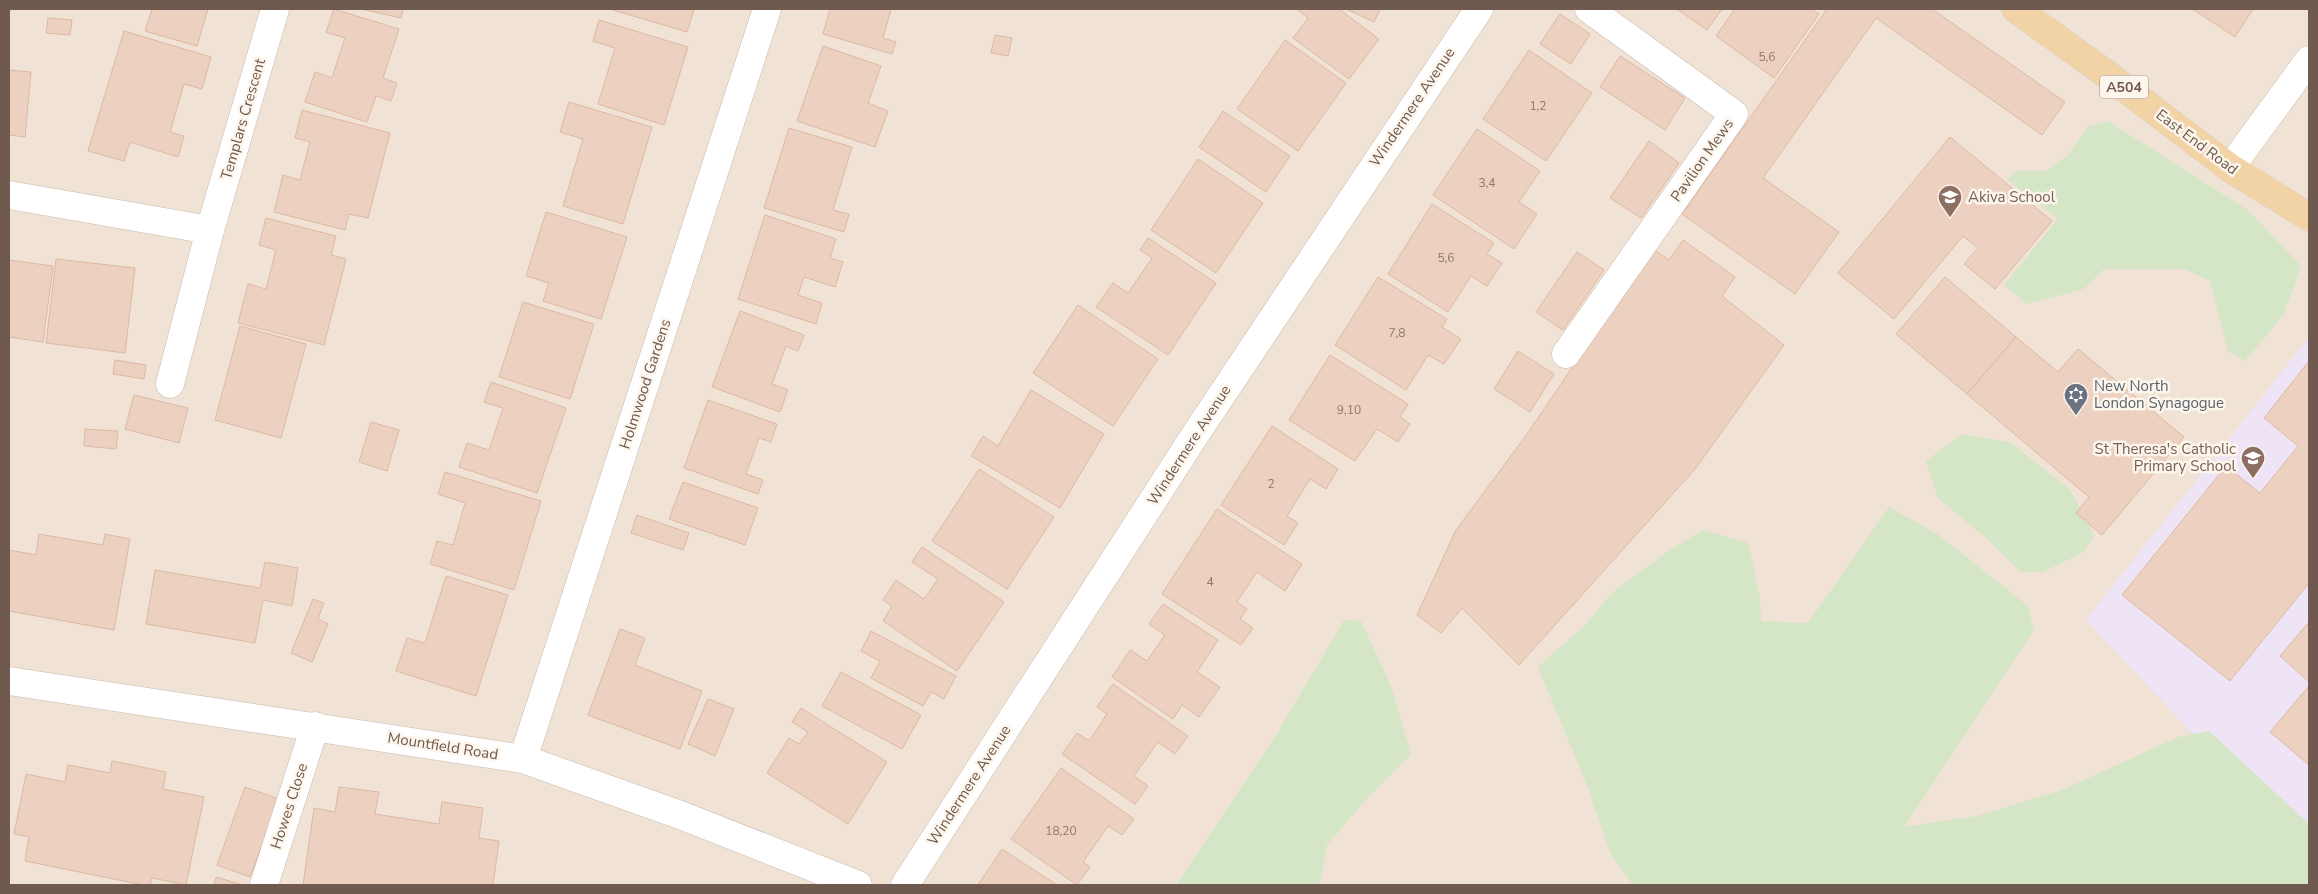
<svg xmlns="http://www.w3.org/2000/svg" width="2318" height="894" viewBox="0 0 2318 894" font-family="'Nunito Sans',sans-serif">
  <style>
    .residential { fill: #f0e3d5 }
    .education { fill: #efe3f6 }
    .green { fill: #d4e6c6 }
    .building { fill: #ecd1c1; stroke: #ddb8a3 }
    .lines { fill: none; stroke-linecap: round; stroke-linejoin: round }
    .minor-casing { stroke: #cab9ae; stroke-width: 29 }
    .major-casing { stroke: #d7d1cd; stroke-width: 29 }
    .minor { stroke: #fff; stroke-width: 28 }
    .major { stroke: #f1d3a6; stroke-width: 28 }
    .labels { text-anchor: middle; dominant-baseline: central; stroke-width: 5; stroke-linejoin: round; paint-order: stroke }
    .number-label { font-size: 12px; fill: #8f776b }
    .shield { fill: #fdf6ec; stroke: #9a887d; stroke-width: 1 }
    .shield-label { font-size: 14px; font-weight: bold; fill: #70594e }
    .street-label { font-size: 15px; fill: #70594e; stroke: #fdf6ec }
    .education-label { font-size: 15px; fill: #785e54; stroke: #fdf6ec; text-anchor: start }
    .worship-label { font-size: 15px; fill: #5b616d; stroke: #fdf6ec; text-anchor: start }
  </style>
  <rect width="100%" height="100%" fill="#faf2e6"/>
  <rect class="residential" x="9" y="9" width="2300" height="876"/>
  <polygon class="education" points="2309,337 2309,858 2086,620"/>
  <g class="green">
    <polygon points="2108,121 2248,210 2301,266 2284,314 2245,361 2228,351 2210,281 2185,269 2104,269 2084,289 2026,304 2004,285 2058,219 2007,179 2018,171 2045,171 2068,156 2087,127"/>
    <polygon points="1962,434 2009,442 2070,489 2094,535 2084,552 2043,572 2021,572 1986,538 1938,498 1926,461"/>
    <polygon points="1889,507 1939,535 2028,606 2034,630 1904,827 1977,816 2062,790 2178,737 2209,731 2309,824 2309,885 1633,885 1611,855 1588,788 1538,667 1584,626 1613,592 1667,552 1703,530 1748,543 1760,598 1761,621 1808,623"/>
    <polygon points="1344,620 1361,621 1391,686 1411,754 1362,804 1327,845 1320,885 1176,885 1278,732"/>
  </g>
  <g class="building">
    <polygon points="152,9 208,9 197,46 145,31"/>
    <polygon points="334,9 399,29 383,78 397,83 391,101 376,96 367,122 305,102 315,72 332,78 345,38 326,32"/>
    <polygon points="361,9 403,9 401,18"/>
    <polygon points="610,9 694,9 687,32"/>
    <polygon points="830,9 891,9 883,38 896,42 892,54 823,34"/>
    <polygon points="1300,9 1339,9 1379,39 1349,79 1293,38 1308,18 1298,10"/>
    <polygon points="1346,9 1380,9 1374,22"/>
    <polygon points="1677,9 1722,9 1707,30"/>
    <polygon points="1735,9 1812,9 1819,14 1774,78 1716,36"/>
    <polygon points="1827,9 1932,9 2065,102 2042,135 1876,18 1763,178 1839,232 1795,294 1682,214"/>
    <polygon points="2195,9 2253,9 2235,37 2194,10"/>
    <polygon points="1560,14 1590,34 1571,64 1540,44"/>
    <polygon points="48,18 72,20 70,35 46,33"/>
    <polygon points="599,20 688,47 664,125 598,104 615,48 593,41"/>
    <polygon points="124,31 211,57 202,89 184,84 170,132 184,136 178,157 130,142 124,161 88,151"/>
    <polygon points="995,35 1012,38 1008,56 991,53"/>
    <polygon points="1285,40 1346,83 1298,151 1237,109"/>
    <polygon points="823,46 881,66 868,103 888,111 875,147 797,121"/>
    <polygon points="1529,50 1592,93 1546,161 1483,119"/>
    <polygon points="1620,56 1685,98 1665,130 1600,87"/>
    <polygon points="9,70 31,72 25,137 9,135"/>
    <polygon points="569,102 652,127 623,224 563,206 583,139 560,132"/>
    <polygon points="302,110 390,133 368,218 349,214 345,230 274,212 283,175 300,180 310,142 295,138"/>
    <polygon points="1223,111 1290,156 1266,192 1199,147"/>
    <polygon points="789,128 852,147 833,210 849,214 844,232 764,208"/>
    <polygon points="1477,129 1540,171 1519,202 1537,214 1514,249 1433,195"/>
    <polygon points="1950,137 2052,221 1995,289 1964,264 1978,248 1963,236 1894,319 1838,273"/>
    <polygon points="1649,141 1679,163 1641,218 1610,198"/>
    <polygon points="1198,159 1263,203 1216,273 1151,230"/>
    <polygon points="1432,204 1494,243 1487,254 1502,263 1487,286 1471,276 1448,312 1388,274"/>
    <polygon points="546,212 627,237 601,319 543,301 549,283 526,276"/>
    <polygon points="765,215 836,239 830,258 843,262 835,287 804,277 798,295 822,303 816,324 738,299"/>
    <polygon points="266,218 336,236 331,255 346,259 324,345 238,323 248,284 266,289 276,250 259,245"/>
    <polygon points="1148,238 1216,283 1168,355 1096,307 1113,283 1128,293 1152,258 1140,250"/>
    <polygon points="1683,240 1735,277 1722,296 1784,345 1696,468 1519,665 1462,608 1441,633 1417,615 1456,530 1525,437 1653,249 1669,260"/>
    <polygon points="1577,252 1604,270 1563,330 1536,312"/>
    <polygon points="56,259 135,268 125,353 46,343"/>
    <polygon points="9,260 53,266 43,342 9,337"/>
    <polygon points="1378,277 1447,319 1442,327 1461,339 1444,364 1428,355 1406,390 1335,345"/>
    <polygon points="1945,277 2016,337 1967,394 1896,334"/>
    <polygon points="523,302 594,324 570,399 499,377"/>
    <polygon points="1078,305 1158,359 1113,426 1033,373"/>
    <polygon points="740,311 804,335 798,351 786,346 772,384 788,390 780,412 712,387"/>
    <polygon points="240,326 306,344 281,438 215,420"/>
    <polygon points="2016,337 2058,372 2078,349 2184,437 2102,535 2076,513 2089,497 1967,394"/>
    <polygon points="1518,351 1554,374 1530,412 1494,389"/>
    <polygon points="1330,355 1408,404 1400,417 1410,424 1398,442 1377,429 1355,461 1289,420"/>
    <polygon points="115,360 146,365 144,379 113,374"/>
    <polygon points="2309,361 2309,583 2230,681 2122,595 2226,466 2260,493 2298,446 2264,418"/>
    <polygon points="491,382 566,408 537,493 459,467 467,443 489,450 503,408 484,402"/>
    <polygon points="1031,390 1104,434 1060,508 971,456 983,436 998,446"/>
    <polygon points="134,395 188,408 179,443 125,429"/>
    <polygon points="708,400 777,424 771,442 759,438 746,474 763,480 758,494 684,468"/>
    <polygon points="371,422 399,430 387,471 359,462"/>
    <polygon points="1272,426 1338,469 1326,489 1310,479 1287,516 1298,523 1284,545 1221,505"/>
    <polygon points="85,429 118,431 116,449 84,446"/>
    <polygon points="979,469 1054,517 1007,589 932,541"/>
    <polygon points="445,472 541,501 514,590 430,564 437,541 453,545 465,503 438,494"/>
    <polygon points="683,482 758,508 745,545 669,519"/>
    <polygon points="1217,509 1302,564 1285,591 1257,572 1237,602 1247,609 1240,619 1253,628 1241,645 1162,594"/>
    <polygon points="637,515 689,533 683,550 631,533"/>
    <polygon points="39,534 103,545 105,534 130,539 114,630 9,611 9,550 36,555"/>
    <polygon points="922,547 1004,602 957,671 883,621 892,606 883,600 896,580 924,599 938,579 912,562"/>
    <polygon points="265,562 298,568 292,606 263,600 255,643 146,624 155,570 260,588"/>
    <polygon points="446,576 508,595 476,696 396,671 407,638 425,643"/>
    <polygon points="313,599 324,603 318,619 328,624 312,662 291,653"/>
    <polygon points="1163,604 1218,640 1197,672 1220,687 1199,717 1182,705 1173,719 1112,677 1130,650 1147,661 1165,635 1149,624"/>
    <polygon points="2309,622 2309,682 2280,656"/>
    <polygon points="620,629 645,638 635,665 702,691 680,749 588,715"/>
    <polygon points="871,631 956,676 944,699 931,692 923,706 871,678 880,661 861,651"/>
    <polygon points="841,672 921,715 902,749 822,706"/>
    <polygon points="1113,684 1188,736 1175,754 1158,742 1134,776 1148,786 1135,804 1062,754 1077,733 1089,741 1107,714 1097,707"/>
    <polygon points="2309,686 2309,765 2270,732"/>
    <polygon points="708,699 734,709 715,756 688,744"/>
    <polygon points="801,708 887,762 848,824 767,773 789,738 799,744 808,732 792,722"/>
    <polygon points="112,761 166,772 163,789 204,797 186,885 152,878 150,885 143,885 25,861 29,837 14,834 26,774 65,782 68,765 110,773"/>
    <polygon points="1061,768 1134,819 1122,835 1108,826 1083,862 1090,867 1077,885 1011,839"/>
    <polygon points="245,787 279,799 250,877 217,865"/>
    <polygon points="339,787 379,792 375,814 439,824 442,802 483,808 479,838 499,841 493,885 303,885 314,808 335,812"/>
    <polygon points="1002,849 1057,885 978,885"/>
    <polygon points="216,877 243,885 214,885"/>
  </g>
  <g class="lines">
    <defs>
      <g id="minor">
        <polyline points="2230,168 2309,60"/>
        <polyline points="9,195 210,230 170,384"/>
        <polyline points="210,230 275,9"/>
        <polyline points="1566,354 1734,114 1589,9"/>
        <polyline points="9,681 523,759 683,816 858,885"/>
        <polyline points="523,759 767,9"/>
        <polyline points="264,885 315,726"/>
        <polyline points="905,885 1195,435 1479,9"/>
      </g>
      <polyline id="major" points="2016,9 2105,73 2230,168 2309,217"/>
    </defs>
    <use href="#minor" class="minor-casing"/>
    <use href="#major" class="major-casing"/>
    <use href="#minor" class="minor"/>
    <use href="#major" class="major"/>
  </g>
  <defs>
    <symbol id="school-pin" viewBox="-11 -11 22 30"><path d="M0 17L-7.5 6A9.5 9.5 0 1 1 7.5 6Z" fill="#8d6e63" stroke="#fdf6ec"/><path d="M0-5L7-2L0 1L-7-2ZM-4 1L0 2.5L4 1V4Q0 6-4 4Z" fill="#fff"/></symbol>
    <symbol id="synagogue-pin" viewBox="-11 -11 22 30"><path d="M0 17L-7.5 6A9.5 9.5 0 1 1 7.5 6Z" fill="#6b7280" stroke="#fdf6ec"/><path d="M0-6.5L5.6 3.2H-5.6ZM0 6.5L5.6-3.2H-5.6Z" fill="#fff"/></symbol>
  </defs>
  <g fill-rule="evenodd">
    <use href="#school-pin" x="1936" y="183" width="28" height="38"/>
    <use href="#synagogue-pin" x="2062" y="381" width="28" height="38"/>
    <use href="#school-pin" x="2239" y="444" width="28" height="38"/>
  </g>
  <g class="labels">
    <g class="number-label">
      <text x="1767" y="57">5,6</text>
      <text x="1538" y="106">1,2</text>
      <text x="1487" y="183">3,4</text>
      <text x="1446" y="258">5,6</text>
      <text x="1397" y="333">7,8</text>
      <text x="1349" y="410">9,10</text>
      <text x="1271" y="484">2</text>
      <text x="1210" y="582">4</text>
      <text x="1061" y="831">18,20</text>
    </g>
    <rect class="shield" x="2100" y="75.5" width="48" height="23" rx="4"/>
    <g class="shield-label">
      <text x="2124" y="87">A504</text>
    </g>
    <g class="street-label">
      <text transform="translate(1412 107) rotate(-56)">Windermere Avenue</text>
      <text transform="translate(243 119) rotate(-74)">Templars Crescent</text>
      <text transform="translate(2197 142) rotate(37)">East End Road</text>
      <text transform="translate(1702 160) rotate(-55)">Pavilion Mews</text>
      <text transform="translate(645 384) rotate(-72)">Holmwood Gardens</text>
      <text transform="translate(1189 445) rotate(-57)">Windermere Avenue</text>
      <text transform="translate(443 746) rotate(9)">Mountfield Road</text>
      <text transform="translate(969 785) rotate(-57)">Windermere Avenue</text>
      <text transform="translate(289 806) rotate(-72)">Howes Close</text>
    </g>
    <g class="education-label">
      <text x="1968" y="197">Akiva School</text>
      <text x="2236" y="449" text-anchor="end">St Theresa's Catholic<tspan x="2236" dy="17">Primary School</tspan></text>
    </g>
    <g class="worship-label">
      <text x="2094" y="386">New North<tspan x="2094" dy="17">London Synagogue</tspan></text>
    </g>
  </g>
  <rect width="2318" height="894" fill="none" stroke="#70594e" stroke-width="20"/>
</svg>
